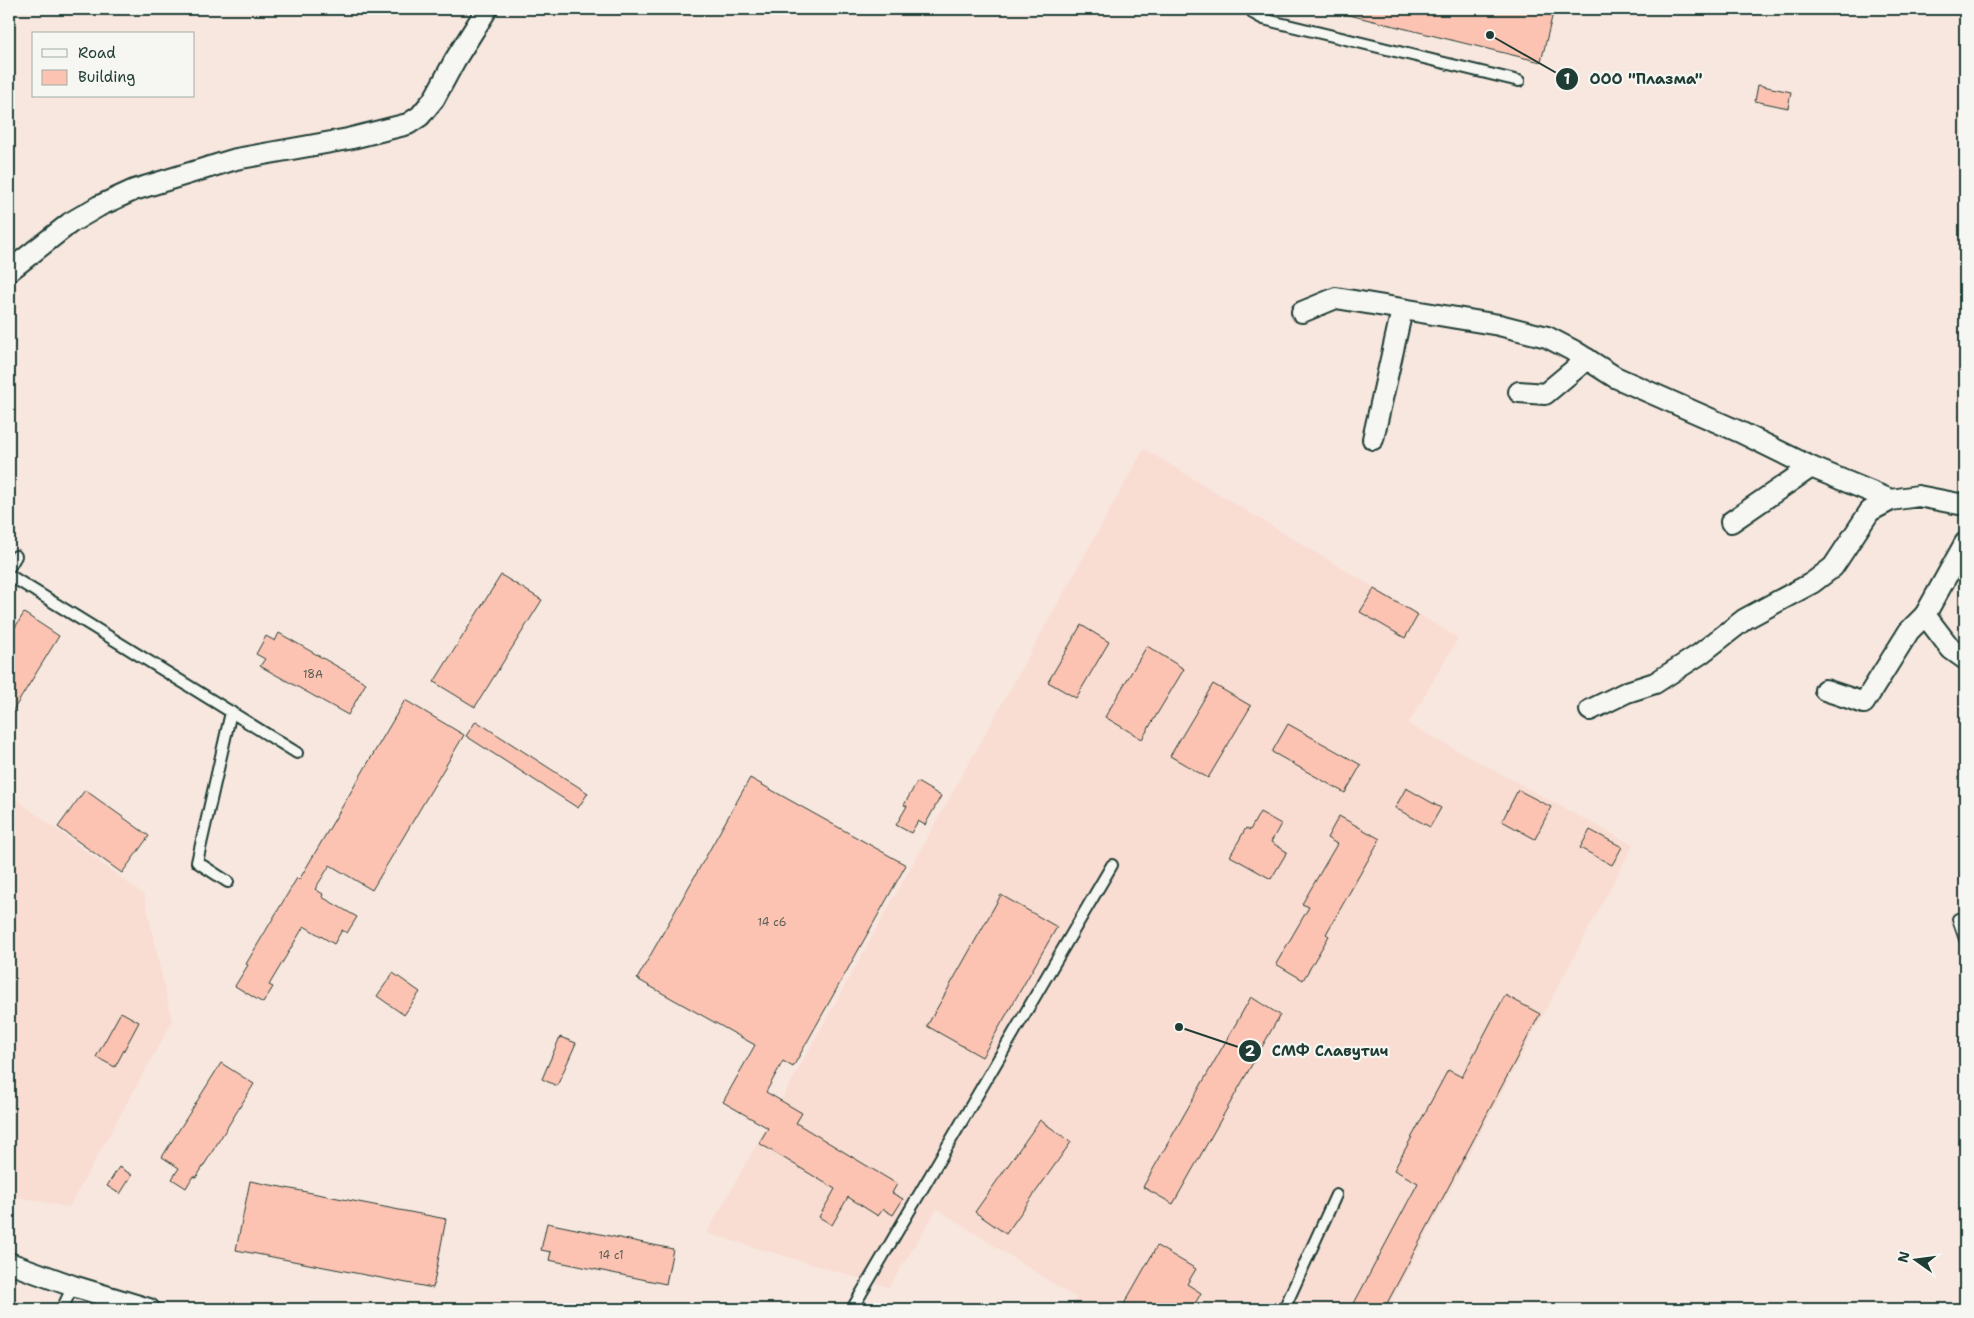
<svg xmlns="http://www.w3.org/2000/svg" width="1974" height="1318" viewBox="0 0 1974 1318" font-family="'Shantell Sans',sans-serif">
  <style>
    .built { fill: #f9dcd2 }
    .building { fill: #fcc3b2; stroke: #1f3d34 }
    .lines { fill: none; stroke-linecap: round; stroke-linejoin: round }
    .service-casing { stroke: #1f3d34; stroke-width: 14 }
    .minor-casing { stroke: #1f3d34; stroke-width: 24 }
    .service { stroke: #f6f6f2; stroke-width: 10 }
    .minor { stroke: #f6f6f2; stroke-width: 20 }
    .labels { text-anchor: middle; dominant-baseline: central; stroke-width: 4.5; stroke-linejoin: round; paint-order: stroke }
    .number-label { font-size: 11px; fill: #565e54 }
    .leader { fill: none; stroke: #1f3d34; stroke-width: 2 }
    .callout-dot { fill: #1f3d34; stroke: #f6f6f2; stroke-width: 2 }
    .mark-label { font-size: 15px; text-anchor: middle; font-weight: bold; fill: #fff }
    .callout-label { font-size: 15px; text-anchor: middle; font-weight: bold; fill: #1f3d34; stroke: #f6f6f2; stroke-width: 4.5; stroke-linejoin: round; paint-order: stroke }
  </style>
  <rect width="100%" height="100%" fill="#f8e7df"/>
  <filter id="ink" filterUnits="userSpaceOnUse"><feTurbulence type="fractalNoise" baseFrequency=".02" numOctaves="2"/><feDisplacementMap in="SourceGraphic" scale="10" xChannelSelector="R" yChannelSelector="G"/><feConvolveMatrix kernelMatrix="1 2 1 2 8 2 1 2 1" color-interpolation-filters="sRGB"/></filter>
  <g filter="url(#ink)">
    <g class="built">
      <polygon points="1144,449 1458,638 1408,724 1633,845 1387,1309 1071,1309 1076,1298 937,1209 889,1287 707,1233"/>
      <polygon points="9,794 144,895 172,1022 69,1207 9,1195"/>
    </g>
    <g class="building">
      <polygon points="1346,9 1554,9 1541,62 1345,14"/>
      <polygon points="1758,85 1791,92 1788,108 1755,101"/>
      <polygon points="501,575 542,600 475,707 434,682"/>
      <polygon points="1374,589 1418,615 1405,638 1360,612"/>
      <polygon points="24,613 59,636 9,717 9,637"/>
      <polygon points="1081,625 1109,642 1076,698 1048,682"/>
      <polygon points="279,633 366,683 348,715 260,666 265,659 256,654 266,636 275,641"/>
      <polygon points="1147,646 1184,669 1142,739 1105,717"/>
      <polygon points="1213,684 1251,706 1208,778 1170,756"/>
      <polygon points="405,700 464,735 372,890 330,865 315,889 323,894 322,897 357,917 347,933 342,930 334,944 304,926 269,985 273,987 263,1003 235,986 248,965 246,964 297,878 299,880"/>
      <polygon points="476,721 588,793 578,808 466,736"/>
      <polygon points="1288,724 1361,765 1345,793 1272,752"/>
      <polygon points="750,778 906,865 793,1067 783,1061 766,1092 802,1113 796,1123 897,1184 892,1193 903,1199 893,1215 883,1209 878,1216 848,1197 832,1225 819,1217 835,1189 759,1143 768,1128 723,1102 755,1045 637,979"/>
      <polygon points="917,782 941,796 925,825 918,821 911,833 896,825 907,806 904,805"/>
      <polygon points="1406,788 1441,808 1430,827 1395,808"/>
      <polygon points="85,790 149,836 122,873 58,827"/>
      <polygon points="1518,790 1551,807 1535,839 1502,821"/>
      <polygon points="1260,812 1281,824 1271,842 1287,852 1271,879 1230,856 1246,828 1250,830"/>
      <polygon points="1339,816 1380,839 1326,934 1329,936 1303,980 1276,964 1309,907 1302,904 1337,844 1327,838"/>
      <polygon points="1590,830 1622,847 1612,865 1580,848"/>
      <polygon points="1001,895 1057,927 982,1057 927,1026"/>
      <polygon points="393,973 420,992 404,1015 377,996"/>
      <polygon points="1505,995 1540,1014 1384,1309 1351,1309 1418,1183 1394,1170 1448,1070 1462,1077"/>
      <polygon points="1251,997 1280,1015 1173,1204 1143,1187"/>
      <polygon points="121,1012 139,1022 115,1067 96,1057"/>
      <polygon points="560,1037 576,1043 557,1086 542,1079"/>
      <polygon points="221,1063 254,1084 196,1178 193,1176 186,1188 172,1179 179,1168 162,1157"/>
      <polygon points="1040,1120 1071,1142 1006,1234 975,1212"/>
      <polygon points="119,1167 132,1175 120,1194 107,1186"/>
      <polygon points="250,1181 446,1219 433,1288 236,1250"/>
      <polygon points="547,1223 673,1249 666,1284 549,1260 551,1252 541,1250"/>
      <polygon points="1157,1246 1196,1269 1187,1284 1201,1293 1192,1309 1133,1309 1124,1304"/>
    </g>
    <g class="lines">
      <defs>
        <g id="service">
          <polyline points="1250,9 1254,14 1263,19 1519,81"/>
          <polyline points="9,568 16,556"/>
          <polyline points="9,575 231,712 197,862 228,882"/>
          <polyline points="231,712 297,753"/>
          <polyline points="1958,919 1965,939"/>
          <polyline points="62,1309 73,1286"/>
          <polyline points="852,1309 1112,865"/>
          <polyline points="1284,1309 1336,1195"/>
        </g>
        <g id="minor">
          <polyline points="9,271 70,223 99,206 134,190 236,159 348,139 408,124 420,116 434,99 455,60 487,9"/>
          <polyline points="1302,312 1336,298 1499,325 1547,337 1574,351 1615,377 1740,432 1811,467 1891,500"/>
          <polyline points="1519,392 1545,394 1587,359"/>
          <polyline points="1373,439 1402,310"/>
          <polyline points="1731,522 1811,467"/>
          <polyline points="1965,543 1925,615 1951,649 1965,659"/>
          <polyline points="1825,690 1864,703 1909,631 1925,615"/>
          <polyline points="1590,710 1627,692 1655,683 1700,654 1745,619 1812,583 1833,567 1870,511 1891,500 1918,496 1959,504 1965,503"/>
          <polyline points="9,1263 73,1286 149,1309"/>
        </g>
      </defs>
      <use href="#service" class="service-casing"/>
      <use href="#minor" class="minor-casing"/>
      <use href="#service" class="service"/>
      <use href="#minor" class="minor"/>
    </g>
  </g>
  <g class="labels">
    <g class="number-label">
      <text x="313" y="674">18А</text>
      <text x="772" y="922">14 с6</text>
      <text x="611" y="1255">14 с1</text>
    </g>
  </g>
  <path class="leader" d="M1490 35L1567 79M1179 1027L1250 1051"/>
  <g class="callout-dot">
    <circle cx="1490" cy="35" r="5"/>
    <circle cx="1179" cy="1027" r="5"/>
    <circle cx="1567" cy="79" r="12"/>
    <circle cx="1250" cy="1051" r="12"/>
  </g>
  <g class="mark-label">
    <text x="1567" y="84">1</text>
    <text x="1250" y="1056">2</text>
  </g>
  <g class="callout-label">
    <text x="1646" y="84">ООО "Плазма"</text>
    <text x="1330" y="1056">СМФ Славутич</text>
  </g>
  <rect width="1974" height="1318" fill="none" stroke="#f6f6f2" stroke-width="30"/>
  <rect x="15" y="15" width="1944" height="1288" fill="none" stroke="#1f3d34" stroke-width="2" filter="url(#ink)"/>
  <rect x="32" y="32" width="162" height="65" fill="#f6f6f2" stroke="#a0aca6"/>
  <rect x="42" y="49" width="25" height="8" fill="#f6f6f2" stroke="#a0aca6"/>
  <text x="78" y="58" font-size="15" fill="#1f3d34">Road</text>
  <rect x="42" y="70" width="25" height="15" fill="#fcc3b2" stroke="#a0aca6"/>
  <text x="78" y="82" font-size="15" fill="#1f3d34">Building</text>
  <g transform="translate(1916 1260) rotate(284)" stroke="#f6f6f2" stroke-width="4" paint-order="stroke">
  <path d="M0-4L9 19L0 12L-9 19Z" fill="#1f3d34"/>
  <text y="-8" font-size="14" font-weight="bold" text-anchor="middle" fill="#1f3d34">N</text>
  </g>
</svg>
